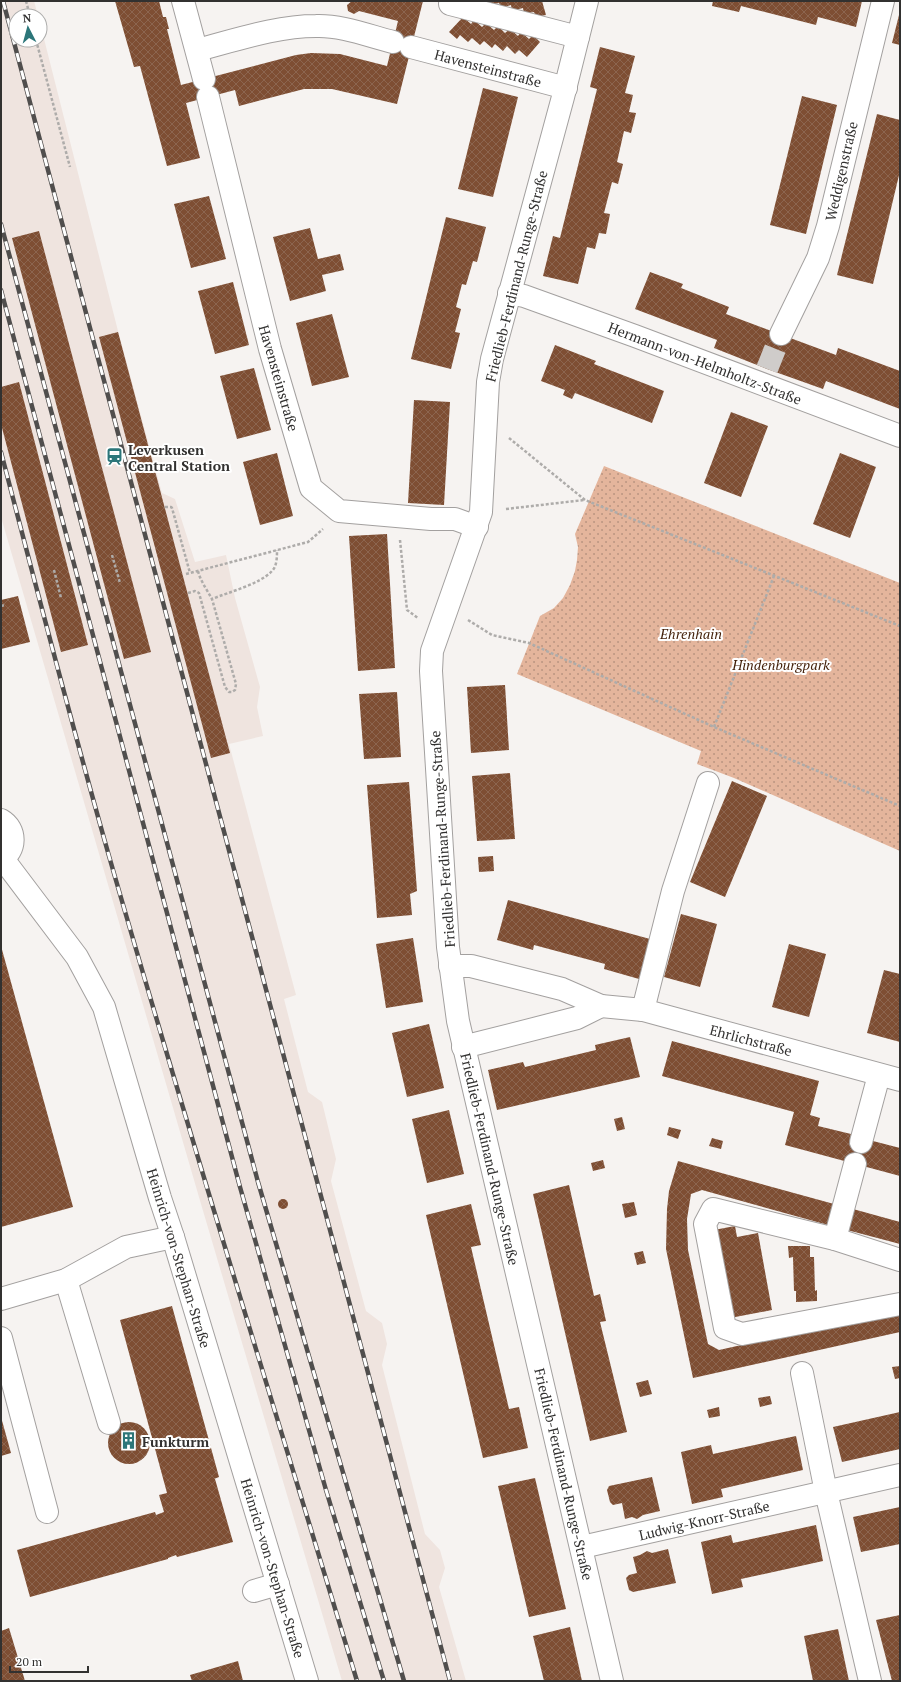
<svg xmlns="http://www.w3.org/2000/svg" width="901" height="1682" viewBox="0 0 901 1682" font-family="'PT Serif',serif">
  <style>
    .built { fill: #efe4df }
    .park { fill: url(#park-dots) }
    .building { fill: url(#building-cross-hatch) }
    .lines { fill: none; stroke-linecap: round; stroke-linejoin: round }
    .minor-tunnel { stroke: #cfccca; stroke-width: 22; stroke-dasharray: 22 11; stroke-linecap: butt }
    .minor-casing { stroke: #a3a09f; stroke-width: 24 }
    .path { stroke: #aeacaa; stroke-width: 2.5; stroke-dasharray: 3 2; stroke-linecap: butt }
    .minor { stroke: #fff; stroke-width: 22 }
    .rail-casing { stroke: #504e4d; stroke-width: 4.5 }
    .rail { stroke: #fff; stroke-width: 3; stroke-dasharray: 9; stroke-linecap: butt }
    .labels { text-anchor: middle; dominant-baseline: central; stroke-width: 4; stroke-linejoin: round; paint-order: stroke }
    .street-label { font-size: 14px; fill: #323130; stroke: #fff }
    .poi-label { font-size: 14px; font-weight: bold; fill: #323130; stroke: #fff; text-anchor: start }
    .park-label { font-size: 14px; font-style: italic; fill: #421f08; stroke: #fff }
  </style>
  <defs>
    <pattern id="park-dots" width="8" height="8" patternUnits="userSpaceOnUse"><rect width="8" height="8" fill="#e4b59c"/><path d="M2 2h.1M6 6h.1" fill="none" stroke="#b99480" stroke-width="1.8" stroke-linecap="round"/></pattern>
    <pattern id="building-cross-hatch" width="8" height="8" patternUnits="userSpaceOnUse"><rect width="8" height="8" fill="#7e4e33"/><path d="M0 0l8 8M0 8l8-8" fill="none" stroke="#8c654f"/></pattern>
  </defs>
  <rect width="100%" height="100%" fill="#f6f3f1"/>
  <polygon class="built" points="1,1 34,1 38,16 16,16 16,40 40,40 40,23 118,331 162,493 175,499 195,562 226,555 235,598 260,687 257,707 263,736 229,744 296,995 284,999 308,1092 322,1102 336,1159 331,1181 366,1311 382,1323 387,1344 382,1365 425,1534 440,1550 445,1568 439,1587 466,1681 342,1681 201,1204 1,517"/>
  <polygon class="park" points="604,466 900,583 900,851 734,778 697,764 701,751 517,674 540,616 554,608 563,598 570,585 575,571 577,560 578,547 575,534"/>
  <g class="building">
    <polygon points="115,1 159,1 163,17 166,17 169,29 167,29 181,85 296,55 311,53 340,54 387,66 398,21 359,11 354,14 348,11 347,5 352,1 423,1 397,104 332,89 304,89 239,106 235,90 186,103 200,158 167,166 140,66 134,67"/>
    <polygon points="488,1 542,1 546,15 536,17 534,12 524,14 523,8 512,11 511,5 501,8 499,3 489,5"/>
    <polygon points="713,1 862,1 856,27 818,17 816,25 741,6 739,12 712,6"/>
    <polygon points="899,15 900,15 900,45 892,43"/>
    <polygon points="463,17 471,24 474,20 482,27 486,23 494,30 498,26 505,33 510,29 518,36 521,32 529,39 533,35 540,42 527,57 519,50 515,54 507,46 503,51 495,44 492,48 484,41 480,45 472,38 468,42 460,35 457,39 449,32"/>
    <polygon points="600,47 635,56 625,93 633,95 629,112 636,113 631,133 624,131 617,162 623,164 618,184 612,182 604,213 610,214 606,234 599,233 595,249 587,247 578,284 543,276 553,236 560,238 597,89 590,87"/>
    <polygon points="483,88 518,97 493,197 458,189"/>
    <polygon points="802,96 837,105 806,234 770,225"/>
    <polygon points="877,114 900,120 900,171 873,284 837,275"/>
    <polygon points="209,196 226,259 191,268 174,204"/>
    <polygon points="446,217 486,227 477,262 473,261 466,285 462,284 456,307 461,309 455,332 460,333 451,369 411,359"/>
    <polygon points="310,228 318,259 340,254 344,270 322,275 326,291 290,301 273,237"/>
    <polygon points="39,231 151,652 124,659 12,238"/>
    <polygon points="650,272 683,284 681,288 729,307 726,314 836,355 838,348 900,371 900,409 826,381 823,389 767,369 714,348 717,340 635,309"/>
    <polygon points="233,282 249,345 215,354 198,291"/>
    <polygon points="332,314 349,377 312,386 296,323"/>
    <polygon points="118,332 230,753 211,758 99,337"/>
    <polygon points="555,345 596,361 594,364 664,391 652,423 575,393 572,399 563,395 565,390 541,381"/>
    <polygon points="254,368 271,430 237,439 220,376"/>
    <polygon points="19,382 88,645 61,652 1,424 1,387"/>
    <polygon points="414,400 450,402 444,505 408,503"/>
    <polygon points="731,412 768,426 741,497 704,483"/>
    <polygon points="277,453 293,516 260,525 243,462"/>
    <polygon points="840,453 876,467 850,538 813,524"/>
    <polygon points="387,534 395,668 358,671 349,536"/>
    <polygon points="18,596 30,642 1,649 1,600"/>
    <polygon points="505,685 509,750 471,753 467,687"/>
    <polygon points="397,692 401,757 364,759 359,694"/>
    <polygon points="510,773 515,839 477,841 472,776"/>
    <polygon points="732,781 767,796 725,897 690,882"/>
    <polygon points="409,782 417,891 410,894 412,915 377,918 367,785"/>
    <polygon points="493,856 494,871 479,872 478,857"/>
    <polygon points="508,900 650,939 639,979 604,969 605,964 534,945 533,950 497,940"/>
    <polygon points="681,914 717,924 700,987 664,977"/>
    <polygon points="413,938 423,1002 386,1008 376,944"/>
    <polygon points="789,944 826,954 809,1017 772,1007"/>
    <polygon points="1,946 73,1207 1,1227"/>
    <polygon points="884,970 900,974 900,1042 867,1033"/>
    <polygon points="429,1024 444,1088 407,1097 392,1033"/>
    <polygon points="630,1037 640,1077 497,1110 488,1070 523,1062 525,1067 596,1050 595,1045"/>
    <polygon points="672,1041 819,1081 810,1115 820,1118 818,1126 851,1134 850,1139 872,1145 873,1141 900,1148 900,1176 785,1145 794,1112 662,1076"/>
    <polygon points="449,1110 464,1174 427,1183 412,1119"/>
    <polygon points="622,1117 625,1129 617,1131 614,1119"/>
    <polygon points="669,1127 681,1130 678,1139 667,1135"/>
    <polygon points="712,1138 723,1141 721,1149 709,1146"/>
    <polygon points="603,1160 605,1168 593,1171 591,1163"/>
    <polygon points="678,1161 834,1204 828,1225 702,1190 691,1194 687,1219 688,1250 708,1344 719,1350 900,1310 900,1332 693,1378 666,1249 667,1209 669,1191"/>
    <polygon points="569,1185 594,1296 600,1294 606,1321 600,1322 627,1432 590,1441 533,1194"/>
    <circle cx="283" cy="1204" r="5"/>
    <polygon points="634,1202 637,1215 625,1218 622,1204"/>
    <polygon points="471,1204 481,1245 471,1247 509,1409 519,1407 528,1448 483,1458 426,1215"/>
    <polygon points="853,1209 900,1222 900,1244 847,1230"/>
    <polygon points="735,1226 737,1237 758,1233 772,1310 730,1318 714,1230"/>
    <polygon points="788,1246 810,1246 810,1257 814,1257 815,1291 817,1290 817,1301 796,1302 796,1291 794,1291 793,1257 789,1258"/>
    <polygon points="643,1251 646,1263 637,1265 634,1253"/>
    <polygon points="172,1306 219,1477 214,1479 215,1479 233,1542 177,1557 176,1555 168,1558 168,1559 30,1597 17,1550 155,1512 156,1515 164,1512 159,1495 167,1493 120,1320"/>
    <polygon points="900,1366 900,1378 895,1379 892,1367"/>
    <polygon points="648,1380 652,1394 640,1397 636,1383"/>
    <polygon points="770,1396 772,1404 760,1407 758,1398"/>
    <polygon points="719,1407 720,1416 709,1418 707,1410"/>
    <polygon points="900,1412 900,1449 842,1462 833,1427"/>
    <polygon points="1,1417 11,1453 1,1456"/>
    <circle cx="129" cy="1443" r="21"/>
    <polygon points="796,1436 803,1470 721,1489 723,1497 692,1504 681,1452 711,1445 713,1454"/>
    <polygon points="652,1477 660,1511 643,1515 637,1519 632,1517 625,1519 622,1503 613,1505 610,1502 607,1490 609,1486"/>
    <polygon points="535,1478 566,1609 529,1617 498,1486"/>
    <polygon points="900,1507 900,1544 861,1552 853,1517"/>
    <polygon points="816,1525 823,1561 741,1579 743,1587 712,1594 701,1542 731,1535 733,1543"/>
    <polygon points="668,1549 676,1583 633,1592 629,1590 626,1578 629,1575 637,1573 633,1557 640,1555 647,1551 652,1553"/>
    <polygon points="900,1615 900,1681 892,1681 876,1620"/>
    <polygon points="570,1627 582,1681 544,1681 533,1636"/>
    <polygon points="9,1628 25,1681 1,1681 1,1631"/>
    <polygon points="838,1629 849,1681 813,1681 804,1636"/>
    <polygon points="238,1661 243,1681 192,1681 190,1675"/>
  </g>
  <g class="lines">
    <polyline class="minor-tunnel" points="767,369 781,334"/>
    <defs>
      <g id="minor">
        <polyline points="183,1 204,79"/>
        <polyline points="587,1 563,97 492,359 488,382 481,512 432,651 431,671 448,947 458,1021 612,1681"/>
        <polyline points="450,4 578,37"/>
        <polyline points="411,47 566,88"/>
        <path d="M197,50C236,40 276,26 316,26C341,25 369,36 393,42"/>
        <polyline points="208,97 270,349 311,488 339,511 431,519 455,519 477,527"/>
        <polyline points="509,293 524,296 635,336 900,436"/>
        <polyline points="781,334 818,258 828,226 883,1"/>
        <path d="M1,820C17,829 16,851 1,860"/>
        <polyline points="3,859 77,957 104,1007 160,1198 173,1237 307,1681"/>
        <polyline points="450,966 471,966 562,989 601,1006 643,1010 900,1080"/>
        <polyline points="643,1010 673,891 708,783"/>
        <polyline points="463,1047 577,1018 601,1006"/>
        <polyline points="861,1142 879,1075"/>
        <polyline points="835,1239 855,1164"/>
        <polyline points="900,1260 835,1239 713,1209 705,1224 725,1328 742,1334 900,1304"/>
        <polyline points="66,1280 109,1423"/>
        <polyline points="1,1299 66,1280 126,1247 173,1237"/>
        <polyline points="1,1338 47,1512"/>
        <polyline points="802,1373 826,1492 870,1681"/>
        <polyline points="582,1547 900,1475"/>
        <polyline points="254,1591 278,1584"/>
      </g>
    </defs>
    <use href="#minor" class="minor-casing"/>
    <g class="path">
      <polyline points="26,1 30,16"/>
      <polyline points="36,40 70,167"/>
      <polyline points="509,438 585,500 900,626"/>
      <polyline points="165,507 171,507 172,508 190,573"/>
      <polyline points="506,509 584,500"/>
      <polyline points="400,540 407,610 418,618"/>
      <polyline points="112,555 120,583"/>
      <polyline points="54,570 61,598"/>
      <path d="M198,571C200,580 207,590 212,599"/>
      <polyline points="186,574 308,542 323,529"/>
      <path d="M188,593L195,591L199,593L225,687L229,692H232L235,690L236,684L212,599C229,592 260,584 272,571C277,566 277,557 277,550"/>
      <polyline points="1,606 5,605"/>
      <polyline points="468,620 492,635 529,643 714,727 900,806"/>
      <polyline points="714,727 774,576"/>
    </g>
    <use href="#minor" class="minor"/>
    <defs>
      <g id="rail">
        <polyline points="3,1 450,1681"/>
        <polyline points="1,224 258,1182 404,1681"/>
        <polyline points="1,290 240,1187 326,1490 384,1681"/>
        <path d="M1,452C36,587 71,722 109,856C188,1132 274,1406 357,1681"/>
      </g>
    </defs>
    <use href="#rail" class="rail-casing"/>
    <use href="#rail" class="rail"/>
  </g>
  <defs>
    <symbol id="station-bare" viewBox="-9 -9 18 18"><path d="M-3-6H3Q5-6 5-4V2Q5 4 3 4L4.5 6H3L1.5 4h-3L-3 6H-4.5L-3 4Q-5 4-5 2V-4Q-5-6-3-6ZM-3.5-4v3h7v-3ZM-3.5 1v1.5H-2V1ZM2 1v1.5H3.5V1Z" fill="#2c7679" stroke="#fff" stroke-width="2.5" paint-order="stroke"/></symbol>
    <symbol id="building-bare" viewBox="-9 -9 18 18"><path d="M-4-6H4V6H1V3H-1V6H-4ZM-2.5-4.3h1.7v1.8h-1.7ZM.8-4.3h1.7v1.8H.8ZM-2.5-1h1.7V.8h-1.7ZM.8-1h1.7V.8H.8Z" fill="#2c7679" stroke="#fff" stroke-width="2.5" paint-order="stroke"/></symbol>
  </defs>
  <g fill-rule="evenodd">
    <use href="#station-bare" x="102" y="444" width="25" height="25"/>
    <use href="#building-bare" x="116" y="1428" width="25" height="25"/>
  </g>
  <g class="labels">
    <g class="street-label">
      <text transform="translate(488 68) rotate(15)">Havensteinstraße</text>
      <text transform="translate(841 171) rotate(-77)">Weddigenstraße</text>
      <text transform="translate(516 276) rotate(-76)">Friedlieb-Ferdinand-Runge-Straße</text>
      <text transform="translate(705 363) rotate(21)">Hermann-von-Helmholtz-Straße</text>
      <text transform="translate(279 378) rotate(74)">Havensteinstraße</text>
      <text transform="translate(442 839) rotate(-94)">Friedlieb-Ferdinand-Runge-Straße</text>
      <text transform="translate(751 1040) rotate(15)">Ehrlichstraße</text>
      <text transform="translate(490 1159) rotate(77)">Friedlieb-Ferdinand-Runge-Straße</text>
      <text transform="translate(179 1258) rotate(73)">Heinrich-von-Stephan-Straße</text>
      <text transform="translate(564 1474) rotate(77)">Friedlieb-Ferdinand-Runge-Straße</text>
      <text transform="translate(704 1520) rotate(-13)">Ludwig-Knorr-Straße</text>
      <text transform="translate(273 1568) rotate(73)">Heinrich-von-Stephan-Straße</text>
    </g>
    <g class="poi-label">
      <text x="128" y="449">Leverkusen<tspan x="128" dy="16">Central Station</tspan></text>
      <text x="142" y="1441">Funkturm</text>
    </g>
    <g class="park-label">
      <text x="691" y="633">Ehrenhain</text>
      <text x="781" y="664">Hindenburgpark</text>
    </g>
  </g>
  <rect width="901" height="1682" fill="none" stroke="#323130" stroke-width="4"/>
  <g transform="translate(28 28) rotate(354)"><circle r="19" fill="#ffffff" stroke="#adadac"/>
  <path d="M0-3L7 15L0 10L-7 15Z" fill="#2c7679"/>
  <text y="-6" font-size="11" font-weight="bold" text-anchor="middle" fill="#323130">N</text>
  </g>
  <path d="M10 1666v6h78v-6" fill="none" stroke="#323130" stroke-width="2"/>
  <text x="16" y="1666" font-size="12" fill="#323130" stroke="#ffffff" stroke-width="3" paint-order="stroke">20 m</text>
</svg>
